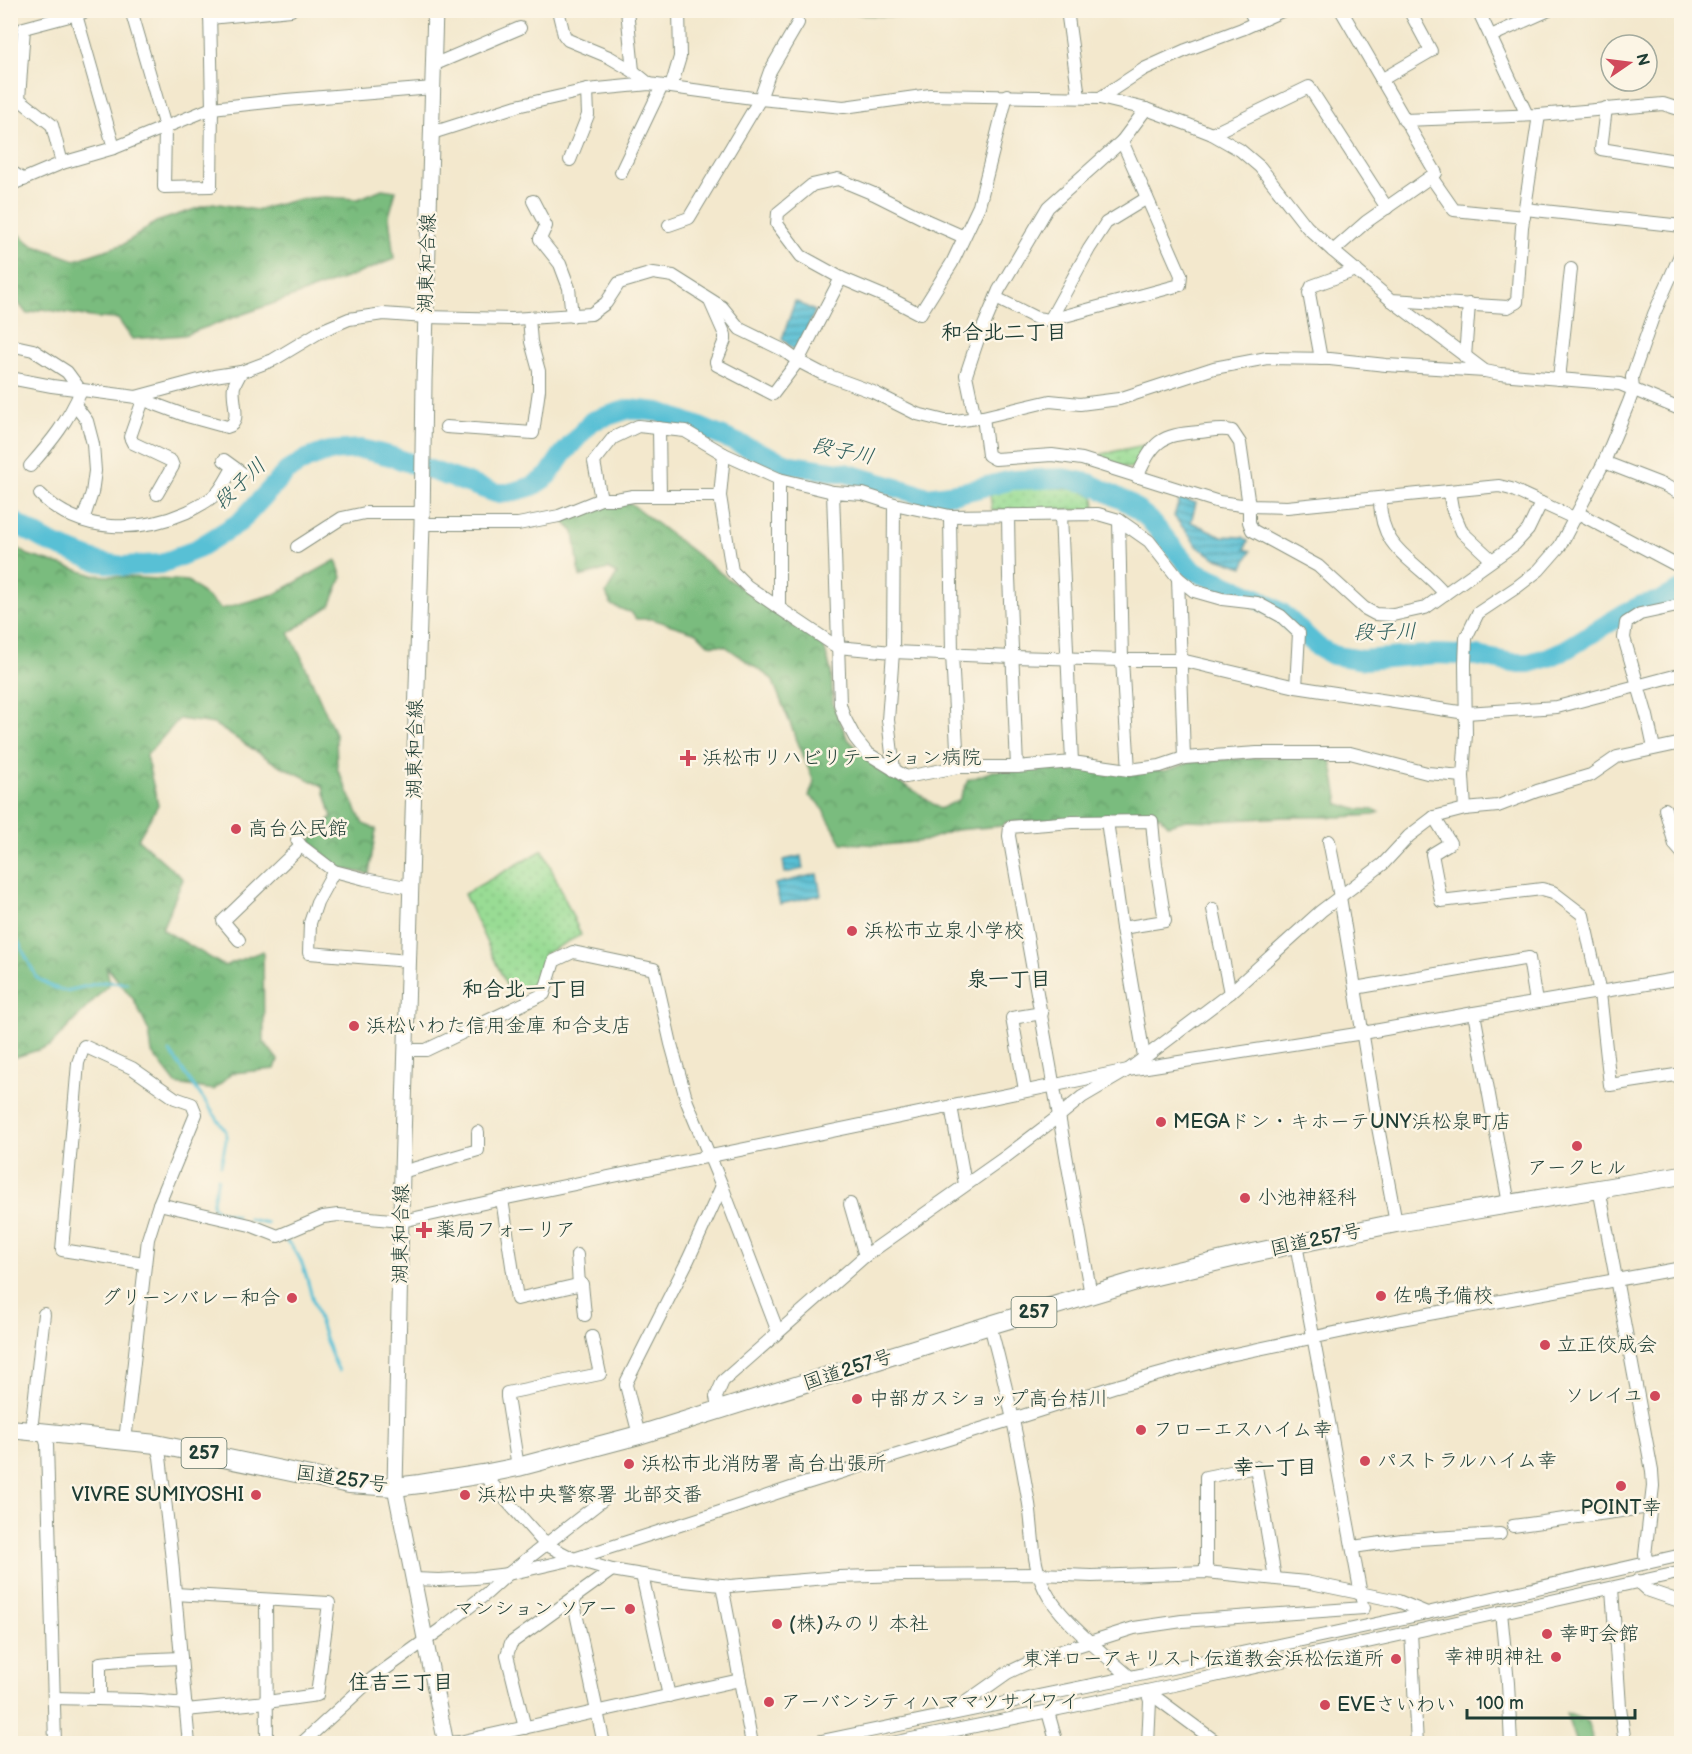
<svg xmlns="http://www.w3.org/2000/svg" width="1692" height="1754" viewBox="0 0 1692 1754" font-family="'Balsamiq Sans','Klee One',sans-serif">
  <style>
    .green { fill: url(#green-dots); stroke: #5c8c64; stroke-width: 1.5 }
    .forest { fill: url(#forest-crowns); stroke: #4c7c59; stroke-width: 1.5 }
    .water { fill: url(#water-rules); stroke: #3c7e84; stroke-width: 1.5 }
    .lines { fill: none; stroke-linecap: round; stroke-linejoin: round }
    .stream { stroke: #58c0d5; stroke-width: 3 }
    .river { stroke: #58c0d5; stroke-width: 20 }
    .minor-casing { stroke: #899280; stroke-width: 14 }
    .major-casing { stroke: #899280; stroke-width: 17 }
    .highway-casing { stroke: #899280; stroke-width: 20 }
    .minor { stroke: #fff; stroke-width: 12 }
    .major { stroke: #fff; stroke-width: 15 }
    .highway { stroke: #fff; stroke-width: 18 }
    .poi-dot { fill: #d1495b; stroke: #fcf5e5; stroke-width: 2 }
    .labels { text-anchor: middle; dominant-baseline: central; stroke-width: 5; stroke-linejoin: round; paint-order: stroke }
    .shield { fill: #fcf5e5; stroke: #617469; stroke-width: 1.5 }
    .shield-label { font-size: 18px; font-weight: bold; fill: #1f3d34 }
    .street-label { font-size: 20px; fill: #1f3d34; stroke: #fcf5e5 }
    .poi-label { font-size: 20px; fill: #1f3d34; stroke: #fcf5e5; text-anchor: start }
    .neighbourhood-label { font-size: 21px; font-weight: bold; fill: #1f3d34; stroke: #fcf5e5 }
    .water-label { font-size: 21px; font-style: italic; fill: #2d5e5c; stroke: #fcf5e5 }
  </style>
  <defs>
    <pattern id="green-dots" width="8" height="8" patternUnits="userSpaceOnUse" patternTransform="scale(1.5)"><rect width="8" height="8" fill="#99dc94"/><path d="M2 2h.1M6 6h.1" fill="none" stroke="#83be80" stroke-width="1.8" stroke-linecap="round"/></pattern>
    <pattern id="forest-crowns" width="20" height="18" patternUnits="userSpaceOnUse" patternTransform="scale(1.5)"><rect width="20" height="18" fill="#7abc7e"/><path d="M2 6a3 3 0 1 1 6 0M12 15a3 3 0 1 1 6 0" fill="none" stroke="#639a68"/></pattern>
    <pattern id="water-rules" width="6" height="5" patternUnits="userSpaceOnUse" patternTransform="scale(1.5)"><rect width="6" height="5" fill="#58c0d5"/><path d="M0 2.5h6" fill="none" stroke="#489dae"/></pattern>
  </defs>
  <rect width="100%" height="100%" fill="#fcf5e5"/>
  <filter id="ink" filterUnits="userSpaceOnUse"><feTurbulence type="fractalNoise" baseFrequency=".0167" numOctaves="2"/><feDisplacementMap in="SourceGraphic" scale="12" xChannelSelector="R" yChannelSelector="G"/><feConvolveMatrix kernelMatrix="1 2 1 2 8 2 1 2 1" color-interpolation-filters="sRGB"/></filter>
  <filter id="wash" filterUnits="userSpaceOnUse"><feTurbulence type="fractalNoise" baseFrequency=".008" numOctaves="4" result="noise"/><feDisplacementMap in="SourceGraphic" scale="24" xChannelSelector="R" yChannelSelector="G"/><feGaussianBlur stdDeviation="1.35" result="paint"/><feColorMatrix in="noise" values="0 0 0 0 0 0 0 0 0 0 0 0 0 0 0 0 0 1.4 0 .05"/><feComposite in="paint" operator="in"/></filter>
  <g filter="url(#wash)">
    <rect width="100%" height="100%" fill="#f3e8cd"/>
    <g class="green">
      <polygon points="1144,445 1134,467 1126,468 1101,456 1102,454"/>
      <polygon points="1030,485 1080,490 1094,496 1095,510 992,510 990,495 1008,488"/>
      <polygon points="543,850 581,935 544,954 536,982 510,993 464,894"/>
    </g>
    <g class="forest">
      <polygon points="847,11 977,11 977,19 864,15"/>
      <polygon points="382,189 396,191 389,216 394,259 357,274 184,335 132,339 118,319 97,318 42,309 27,314 11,294 11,227 31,244 75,260 124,244 156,222 213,203 256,210 300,199 324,197 358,199"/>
      <polygon points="630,503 727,578 824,647 831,671 833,704 847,738 881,772 916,792 940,809 959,800 968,780 993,771 1071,767 1165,771 1194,761 1273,757 1331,759 1339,804 1355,809 1375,810 1379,812 1374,815 1340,817 1285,817 1212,821 1187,820 1168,825 1160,816 1133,818 1117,814 1084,819 1006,822 1002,826 955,830 924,841 884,845 842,843 819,803 809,796 814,782 772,679 725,646 708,644 697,633 652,619 636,619 631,612 626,611 611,605 606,593 617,574 608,569 580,577 574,532 562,520 601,505"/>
      <polygon points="11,543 28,555 94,575 188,581 221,609 275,594 336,560 342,577 330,606 289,633 300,654 336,736 337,768 363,824 376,829 369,874 338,868 310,841 332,817 323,786 273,762 214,724 179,719 146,756 158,805 138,839 183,879 162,929 224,966 263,951 264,1042 278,1060 275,1069 232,1073 214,1090 176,1084 152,1053 149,1032 134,1000 106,966 110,983 50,1046 13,1058 11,1067"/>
      <polygon points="1566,1713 1587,1721 1594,1743 1576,1743"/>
    </g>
    <g class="water">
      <polygon points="795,301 815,311 799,348 793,349 782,339"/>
      <polygon points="1180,498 1196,503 1191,522 1222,536 1243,537 1248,541 1245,549 1251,551 1243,567 1214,557 1198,547 1174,516"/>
      <polygon points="801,856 803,869 785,873 783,860"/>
      <polygon points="817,874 821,895 780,904 775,884"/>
    </g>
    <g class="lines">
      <g class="stream">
        <polyline points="10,926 37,978 52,987 66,991 104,982 127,983"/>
        <polyline points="170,1052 226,1131 226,1140 221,1165"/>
        <polyline points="218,1178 212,1205 217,1211 236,1216"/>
        <polyline points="249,1219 267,1223"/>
        <path d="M286,1241C303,1254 307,1281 313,1300C321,1325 327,1349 339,1371"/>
      </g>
      <polyline class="river" points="10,518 20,526 50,543 99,562 124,566 161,564 195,550 240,522 287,471 307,459 329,451 361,449 390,456 496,493 509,493 533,486 548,476 562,455 592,421 629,409 659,412 697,426 790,465 846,473 928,497 963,492 1012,480 1063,478 1089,483 1129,503 1149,519 1192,570 1257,598 1282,613 1318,647 1332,655 1363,660 1436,654 1477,656 1513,663 1529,663 1549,657 1565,650 1625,613 1642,605 1660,601 1682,589"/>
    </g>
  </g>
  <g filter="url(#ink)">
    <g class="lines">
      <defs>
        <g id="minor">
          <polyline points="131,10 165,127 164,187 211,186 212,108 210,10"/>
          <polyline points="558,10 564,35 568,40 609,57 633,71 649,84"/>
          <polyline points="627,10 633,71"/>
          <polyline points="1067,10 1079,97"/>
          <polyline points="1249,10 1256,23"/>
          <polyline points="1478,10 1527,115"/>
          <polyline points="76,15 114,148"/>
          <polyline points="210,18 291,10"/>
          <polyline points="1491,36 1549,10"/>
          <polyline points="433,65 520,28"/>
          <polyline points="1381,80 1431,51 1409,10"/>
          <polyline points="671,87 680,57 679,10"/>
          <polyline points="1100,98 1144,69 1186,50 1242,29 1284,10"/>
          <polyline points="1606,108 1601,149 1682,162"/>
          <polyline points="1404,120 1539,115 1663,104 1682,110"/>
          <polyline points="432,133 517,106 587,90 649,84 760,99 844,107 930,95 1100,98 1146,109 1189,125 1212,134 1240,150 1260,167 1307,227 1333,251 1391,300 1485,371 1500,374 1620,384 1682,410"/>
          <polyline points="1212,134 1309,87 1387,208"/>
          <polyline points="570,160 588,115 587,90"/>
          <polyline points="62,163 52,125 19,99 24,28 92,10"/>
          <polyline points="10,171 24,180"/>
          <polyline points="621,172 662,86"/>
          <polyline points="1431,177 1454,210 1524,217"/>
          <polyline points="10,185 62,163 114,148 212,108 286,100 433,88"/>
          <polyline points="533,201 546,226 540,239 560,264 569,288 572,316"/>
          <polyline points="1525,209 1682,226"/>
          <polyline points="669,225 689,218 760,99 770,71 798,23"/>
          <polyline points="964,237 930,222 874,194 838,179 812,185 778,213 777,224 801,256 841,278 893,300 920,314 952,263 979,206 1007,95"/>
          <polyline points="1333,251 1366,222 1436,173 1341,10"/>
          <polyline points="996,298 1036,318 1050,320 1180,285 1181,275 1122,141"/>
          <polyline points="1391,300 1508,307 1517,302 1522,227 1539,115"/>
          <polyline points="710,301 725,335 725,340 716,362 717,365 773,394 798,361 841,278"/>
          <polyline points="1050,320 1089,249 1106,223 1147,198"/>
          <path d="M10,345L33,350L67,372L81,391C68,421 52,441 30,466"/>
          <polyline points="1465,357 1469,304"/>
          <polyline points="1321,359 1309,293 1312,286 1356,270"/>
          <polyline points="10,378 52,386 136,397 214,376 241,372 273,360 323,330 349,319 383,314 426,317 512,319 591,314 606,303 619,283 653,273 673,276 722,307 740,329 783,350 798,361 821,373 873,392 917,414 945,421 956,421 983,417 1050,401 1080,404 1119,399 1214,368 1267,358 1330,359 1386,365 1485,371"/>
          <polyline points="1559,379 1571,269"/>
          <path d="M136,397L187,416L227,427C243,423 231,399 234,386C236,381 239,376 241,372"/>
          <polyline points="143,400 130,437 133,443 171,461 173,466 157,494"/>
          <polyline points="75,405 87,421 93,444 95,471 92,493 83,520"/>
          <polyline points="983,417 988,455 995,459 1052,455 1082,459 1219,502 1249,506 1287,507 1499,486 1511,489 1574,518"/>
          <polyline points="975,418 966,375 977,342 999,290 1048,207 1122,141 1146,109"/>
          <polyline points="446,427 533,433 539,390 539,371 531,342 529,318"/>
          <polyline points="659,428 660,496"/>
          <polyline points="224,460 242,473"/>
          <polyline points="1604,462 1666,486 1682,495"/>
          <path d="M1137,477C1154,441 1159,435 1199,432C1210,431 1222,428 1232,431L1240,443L1249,506V522L1252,530L1318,566L1364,608L1375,614L1393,615L1425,608L1515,544L1528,530L1541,503"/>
          <polyline points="1449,491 1452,508 1462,532 1492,560"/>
          <polyline points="833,492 779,479 779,608 837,647 893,652 1013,657 1122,660 1181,660 1296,687 1466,713 1557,707 1682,674"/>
          <path d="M40,494C79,534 139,533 187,512C197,507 211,500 218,492C224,485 228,476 233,468"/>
          <polyline points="601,499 594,462 613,438 638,426 685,431 724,454"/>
          <path d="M1380,499C1380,553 1417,559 1445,594"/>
          <polyline points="894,504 893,652 888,720 894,770"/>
          <polyline points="1578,513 1678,566 1682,563"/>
          <polyline points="1008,515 1009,577 1017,767 958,767 906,777 867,753 855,738 844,717 840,704 833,492 863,494 894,504 950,516 1098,514 1119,520 1149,541 1178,578 1194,591 1222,599 1257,603 1281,616 1299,633 1296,687"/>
          <polyline points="950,516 952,654 958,767"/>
          <polyline points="1119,520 1122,660 1129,770"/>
          <polyline points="422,524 518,524 559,516 601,499 616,499 633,496 720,496"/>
          <polyline points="297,547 342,518 365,513 422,513"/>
          <polyline points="1178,578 1184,758"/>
          <polyline points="779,608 747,586 732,571 720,496 724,454 779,479"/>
          <polyline points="1654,748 1647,716 1624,638 1626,623 1640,614 1682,605"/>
          <polyline points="1072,762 1129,770 1160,766 1184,758 1257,753 1350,753 1427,773 1463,776"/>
          <polyline points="1017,767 1072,762 1061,515"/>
          <polyline points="1465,809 1463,776 1466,734 1465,664 1466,638 1478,613 1517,587 1539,570 1560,546 1604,462 1629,402 1633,391 1632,377 1654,314 1682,251"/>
          <polyline points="1665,809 1675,845 1682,853"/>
          <polyline points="1434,817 1450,843 1432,854 1441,901 1542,889 1553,892 1583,915 1600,993 1610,1085 1682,1074"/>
          <polyline points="1107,821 1122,928 1144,1056"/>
          <polyline points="297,840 301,846 334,871 365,879 411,888"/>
          <polyline points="1329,841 1340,897 1378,1127 1396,1223"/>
          <polyline points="334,871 317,902 310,923 309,953 409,961"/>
          <polyline points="1213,909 1230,993"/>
          <polyline points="239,940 223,921 301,846"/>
          <polyline points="1355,988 1529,958 1536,1002"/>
          <polyline points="1474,1013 1509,1204"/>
          <polyline points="406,1050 426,1050 544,994 554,961 573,952 654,969 671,1044 687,1102 722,1186 688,1260 627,1381 626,1385 639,1435"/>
          <polyline points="1025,1090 1012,1018 1042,1013"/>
          <polyline points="951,1106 965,1184"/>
          <polyline points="402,1172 478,1150 478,1132"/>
          <polyline points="722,1186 778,1332"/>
          <polyline points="1599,1188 1652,1471 1653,1486 1645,1555 1648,1562"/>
          <polyline points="502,1199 517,1299 582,1284 585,1315"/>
          <polyline points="159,1204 250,1225 278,1236 323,1217 338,1215 402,1221 502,1199 1128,1070 1363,1033 1474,1013 1682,978"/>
          <polyline points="850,1204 865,1256"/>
          <polyline points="1296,1244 1362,1600"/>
          <polyline points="577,1255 579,1285"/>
          <polyline points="1091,1295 1009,836 1010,827 1072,822 1152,821 1156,865 1165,921 1122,928"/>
          <path d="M990,1325C1006,1384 1019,1444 1029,1504C1034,1537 1031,1568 1049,1597C1068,1626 1104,1654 1130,1677"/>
          <polyline points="719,1411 716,1397 723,1381 865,1256 1004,1158 1059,1116 1082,1097 1128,1070 1230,993 1321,911 1383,864 1409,836 1434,817 1465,809 1498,806 1537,791 1591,775 1617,757 1682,743"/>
          <polyline points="31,1431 44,1314"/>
          <polyline points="43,1432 47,1444 55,1744"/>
          <polyline points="125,1441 148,1239 159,1204 196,1114 192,1104 175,1098 132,1068 84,1046 78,1063 62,1250 144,1263"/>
          <polyline points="156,1444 160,1457 172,1560 189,1744"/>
          <polyline points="518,1467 507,1397 507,1393 600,1374 592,1337"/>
          <polyline points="483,1474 545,1544 574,1559 612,1570 666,1579 730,1586 839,1577 905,1575 1038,1574 1092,1576 1206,1572 1306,1582 1398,1601 1427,1613"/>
          <polyline points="1513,1526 1650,1507"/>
          <polyline points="1353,1547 1402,1540 1500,1534"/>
          <polyline points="1206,1572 1206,1477 1256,1467 1275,1578"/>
          <polyline points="642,1575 669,1696"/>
          <polyline points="414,1579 439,1580 475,1578 508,1574 574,1559 714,1514 797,1486 1013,1419 1113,1387 1225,1356 1401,1319 1682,1268"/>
          <polyline points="1637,1581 1647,1590 1682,1602"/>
          <polyline points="722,1585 752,1744"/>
          <polyline points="1612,1588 1620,1707 1625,1744"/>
          <polyline points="175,1594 329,1603 317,1695 267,1702 186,1710"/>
          <polyline points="573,1599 604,1744"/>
          <polyline points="266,1600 267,1744"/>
          <polyline points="1501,1612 1508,1683 1511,1744"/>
          <polyline points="1411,1632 1417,1744"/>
          <polyline points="1147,1691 1219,1744"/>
          <polyline points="1147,1691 1150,1701 1148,1744"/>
          <polyline points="54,1698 139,1700 186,1704"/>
          <polyline points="100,1699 100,1663 133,1660 181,1658"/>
          <polyline points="1048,1712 1057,1744"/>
          <polyline points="953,1713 966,1702 1007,1673 1039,1658 1134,1628 1182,1621 1364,1608"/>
          <polyline points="525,1728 507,1655 511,1643 612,1570"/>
          <polyline points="446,1743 459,1742 740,1680"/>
          <polyline points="301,1744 373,1678 441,1629 487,1593 508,1574 604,1499"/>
          <polyline points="807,1744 1130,1677 1427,1613 1682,1555"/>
          <polyline points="887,1744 1147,1691 1682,1572"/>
        </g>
        <polyline id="major" points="435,10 424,381 422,524 402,1172 395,1487 446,1744"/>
        <polyline id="highway" points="10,1429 156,1444 349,1484 395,1487 420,1484 483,1474 518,1467 639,1435 990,1325 1143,1279 1253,1253 1396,1223 1682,1175"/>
      </defs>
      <use href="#minor" class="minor-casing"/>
      <use href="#major" class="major-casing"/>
      <use href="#highway" class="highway-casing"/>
      <use href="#minor" class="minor"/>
      <use href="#major" class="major"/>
      <use href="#highway" class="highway"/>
    </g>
  </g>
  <g class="poi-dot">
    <path d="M685 749h6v6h6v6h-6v6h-6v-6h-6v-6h6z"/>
    <circle cx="236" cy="829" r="6"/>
    <circle cx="852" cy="931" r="6"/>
    <circle cx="354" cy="1026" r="6"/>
    <circle cx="1161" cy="1122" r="6"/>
    <circle cx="1577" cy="1146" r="6"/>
    <circle cx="1245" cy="1198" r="6"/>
    <path d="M421 1221h6v6h6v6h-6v6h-6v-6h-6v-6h6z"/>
    <circle cx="1381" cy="1296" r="6"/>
    <circle cx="292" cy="1298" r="6"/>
    <circle cx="1545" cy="1345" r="6"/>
    <circle cx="1655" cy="1396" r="6"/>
    <circle cx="857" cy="1399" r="6"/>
    <circle cx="1141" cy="1430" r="6"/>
    <circle cx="1365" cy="1461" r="6"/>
    <circle cx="629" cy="1464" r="6"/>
    <circle cx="1621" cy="1486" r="6"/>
    <circle cx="256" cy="1495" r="6"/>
    <circle cx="465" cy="1495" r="6"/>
    <circle cx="630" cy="1609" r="6"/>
    <circle cx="777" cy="1624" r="6"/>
    <circle cx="1547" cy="1634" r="6"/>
    <circle cx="1556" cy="1657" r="6"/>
    <circle cx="1396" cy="1659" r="6"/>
    <circle cx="769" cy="1702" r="6"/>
    <circle cx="1325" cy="1705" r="6"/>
  </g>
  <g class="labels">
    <g class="shield">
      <rect x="1011.5" y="1297" width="45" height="30" rx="4.5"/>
      <rect x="181.5" y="1438" width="45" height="30" rx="4.5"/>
    </g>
    <g class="shield-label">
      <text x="1034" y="1312">257</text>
      <text x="204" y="1453">257</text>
    </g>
    <g class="street-label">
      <text transform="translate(427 263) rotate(-88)">湖東和合線</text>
      <text transform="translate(415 749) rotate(-89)">湖東和合線</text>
      <text transform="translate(401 1234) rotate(-89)">湖東和合線</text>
      <text transform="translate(1316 1240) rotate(-12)">国道257号</text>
      <text transform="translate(848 1370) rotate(-18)">国道257号</text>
      <text transform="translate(342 1479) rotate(8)">国道257号</text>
    </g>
    <g class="poi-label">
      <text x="702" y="758">浜松市リハビリテーション病院</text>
      <text x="248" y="829">高台公民館</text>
      <text x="864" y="931">浜松市立泉小学校</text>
      <text x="366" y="1026">浜松いわた信用金庫 和合支店</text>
      <text x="1173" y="1122">MEGAドン・キホーテUNY浜松泉町店</text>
      <text x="1577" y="1168" text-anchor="middle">アークヒル</text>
      <text x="1257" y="1198">小池神経科</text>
      <text x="436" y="1230">薬局フォーリア</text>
      <text x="1393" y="1296">佐鳴予備校</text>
      <text x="280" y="1298" text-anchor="end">グリーンバレー和合</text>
      <text x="1557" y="1345">立正佼成会</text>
      <text x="1643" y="1396" text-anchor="end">ソレイユ</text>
      <text x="869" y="1399">中部ガスショップ高台桔川</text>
      <text x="1153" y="1430">フローエスハイム幸</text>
      <text x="1377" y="1461">パストラルハイム幸</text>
      <text x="641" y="1464">浜松市北消防署 高台出張所</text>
      <text x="244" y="1495" text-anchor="end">VIVRE SUMIYOSHI</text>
      <text x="477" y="1495">浜松中央警察署 北部交番</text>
      <text x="1621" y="1508" text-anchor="middle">POINT幸</text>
      <text x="618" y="1609" text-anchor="end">マンション ソアー</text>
      <text x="789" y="1624">(株)みのり 本社</text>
      <text x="1559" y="1634">幸町会館</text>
      <text x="1544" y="1657" text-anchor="end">幸神明神社</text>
      <text x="1384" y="1659" text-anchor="end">東洋ローアキリスト伝道教会浜松伝道所</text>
      <text x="781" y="1702">アーバンシティハママツサイワイ</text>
      <text x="1337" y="1705">EVEさいわい</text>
    </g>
    <g class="neighbourhood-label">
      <text x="1004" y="332">和合北二丁目</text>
      <text x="1009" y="979">泉一丁目</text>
      <text x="525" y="989">和合北一丁目</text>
      <text x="1275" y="1467">幸一丁目</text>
      <text x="401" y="1682">住吉三丁目</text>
    </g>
    <g class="water-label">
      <text transform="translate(843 451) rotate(12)">段子川</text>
      <text transform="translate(240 484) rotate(-44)">段子川</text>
      <text transform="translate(1385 632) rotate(-1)">段子川</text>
    </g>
  </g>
  <rect width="1692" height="1754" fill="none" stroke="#fcf5e5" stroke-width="36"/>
  <g transform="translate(1629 63) rotate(76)"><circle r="28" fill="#fcf5e5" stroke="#a4ab9e" stroke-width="1.5"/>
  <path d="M0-4.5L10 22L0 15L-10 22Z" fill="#d1495b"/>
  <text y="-9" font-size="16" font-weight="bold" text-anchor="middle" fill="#1f3d34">N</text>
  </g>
  <path d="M1467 1709v9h168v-9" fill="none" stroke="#1f3d34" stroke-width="3"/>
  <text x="1476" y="1709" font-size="18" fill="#1f3d34" stroke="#fcf5e5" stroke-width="4.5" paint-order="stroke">100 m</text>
</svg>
